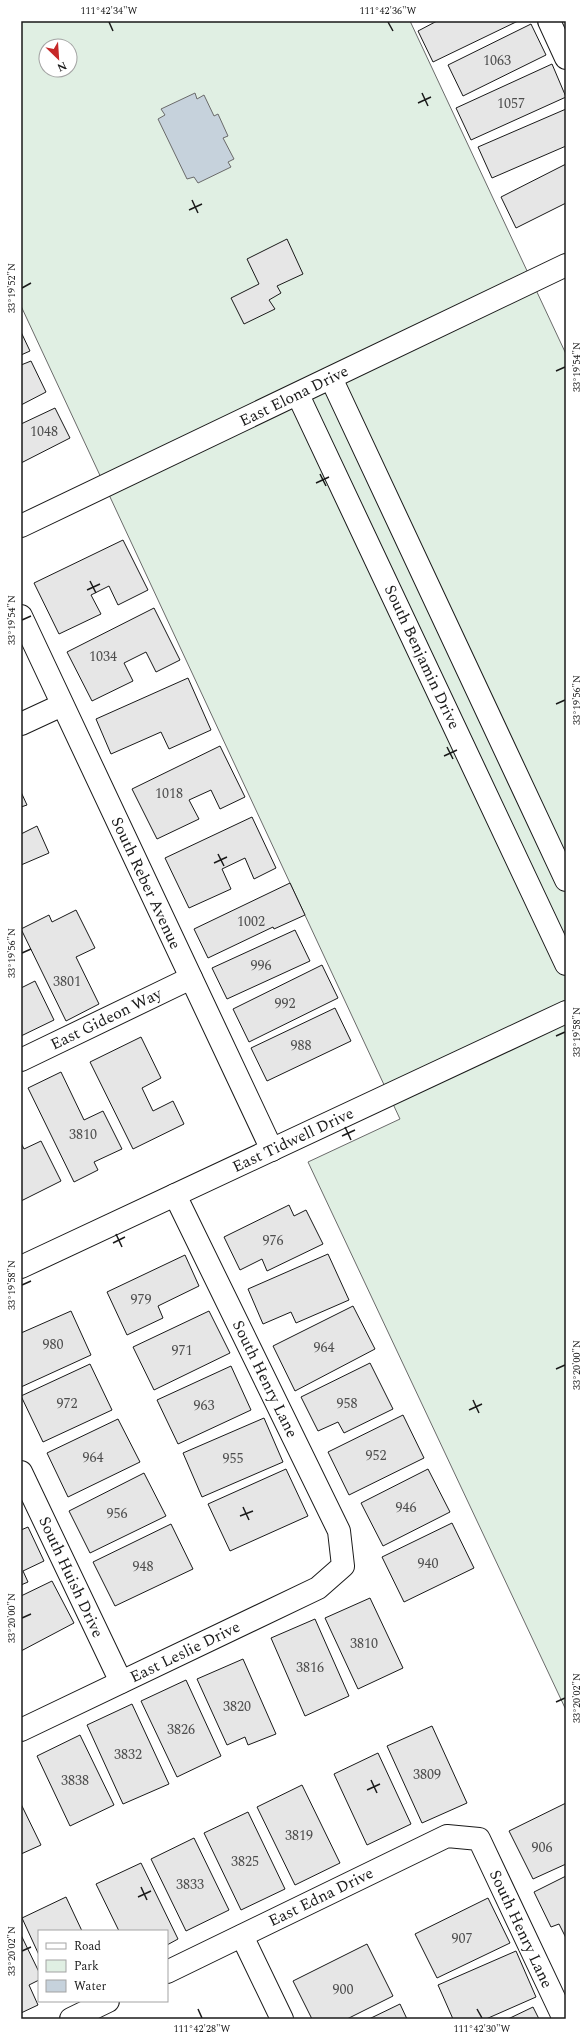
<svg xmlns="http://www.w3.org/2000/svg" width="587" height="2040" viewBox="0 0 587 2040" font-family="Spectral,serif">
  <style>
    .green { fill: #e0efe3; stroke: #6a6a6a; fill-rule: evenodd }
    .water { fill: #c6d2dc; stroke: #6a6a6a }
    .building { fill: #e6e6e6; stroke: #1a1a1a }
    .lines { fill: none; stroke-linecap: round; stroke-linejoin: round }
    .minor-casing { stroke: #1a1a1a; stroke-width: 24 }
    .minor { stroke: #fff; stroke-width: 22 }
    .ticks { fill: none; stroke: #1a1a1a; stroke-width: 1.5 }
    .labels { text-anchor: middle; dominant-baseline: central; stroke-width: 3; stroke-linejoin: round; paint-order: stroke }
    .number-label { font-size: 14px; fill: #4d4d4d }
    .street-label { font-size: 16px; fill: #1a1a1a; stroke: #fff }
    .neatline { fill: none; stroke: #1a1a1a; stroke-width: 1.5 }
    .ticks-label { font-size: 10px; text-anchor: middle; fill: #1a1a1a }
  </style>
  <rect width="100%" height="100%" fill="#fff"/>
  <path class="green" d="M21,21H410L566,354V1710L308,1162L400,1119L21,306ZM46,46H70V70H46Z"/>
  <polygon class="water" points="195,93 197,99 204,95 214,116 218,114 228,136 223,138 234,159 228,162 231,167 198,183 194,177 187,179 158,119 165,115 161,109"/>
  <g class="building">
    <polygon points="437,21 518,21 433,62 418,31"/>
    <polygon points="531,24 546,55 463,96 448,65"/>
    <polygon points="552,64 566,97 471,140 456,108"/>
    <polygon points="566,109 566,146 492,178 478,147"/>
    <polygon points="566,164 566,203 516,228 501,197"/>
    <polygon points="287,239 303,274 277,286 281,293 269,300 275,309 244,324 231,298 259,284 247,259"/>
    <polygon points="21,332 30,351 21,355"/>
    <polygon points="31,361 46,392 21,405 21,365"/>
    <polygon points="55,408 70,438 21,463 21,424"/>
    <polygon points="123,540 148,590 118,605 109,586 91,595 101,614 59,634 34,583"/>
    <polygon points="154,608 180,660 156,672 146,652 124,663 133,681 92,701 67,652"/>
    <polygon points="188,678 211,730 169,749 161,732 111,754 96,719"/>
    <polygon points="220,746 245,797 220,809 211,790 189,800 199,819 157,839 132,789"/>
    <polygon points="21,792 27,805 21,807"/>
    <polygon points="252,817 276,868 254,879 245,858 222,869 231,889 189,908 165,858"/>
    <polygon points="37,826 49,853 21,865 21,834"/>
    <polygon points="290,883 305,915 274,929 273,927 208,958 194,929"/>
    <polygon points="76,910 95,948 76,957 99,1004 66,1021 21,929 49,915 52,922"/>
    <polygon points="295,930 310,961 227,999 212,968"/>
    <polygon points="322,965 338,998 249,1042 233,1009"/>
    <polygon points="35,981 54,1020 21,1036 21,988"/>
    <polygon points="335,1008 351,1041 267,1081 251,1048"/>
    <polygon points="141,1037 161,1078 142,1088 153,1111 173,1101 184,1124 133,1149 90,1062"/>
    <polygon points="61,1072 84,1120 103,1111 122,1149 94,1162 98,1170 74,1182 28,1088"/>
    <polygon points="41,1141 61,1181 21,1201 21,1143 24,1149"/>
    <polygon points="289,1205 294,1216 306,1210 323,1244 267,1271 262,1259 240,1270 224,1237"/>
    <polygon points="328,1254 349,1300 296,1323 291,1312 263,1324 248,1289"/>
    <polygon points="185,1255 199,1286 158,1306 163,1318 127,1335 107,1292"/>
    <polygon points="353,1306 375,1349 295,1391 273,1346"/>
    <polygon points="71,1311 91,1355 21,1387 21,1333"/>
    <polygon points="209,1311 230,1353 154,1390 133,1347"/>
    <polygon points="370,1363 393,1409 344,1433 338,1422 318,1431 301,1397"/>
    <polygon points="90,1364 112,1410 43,1442 21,1396"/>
    <polygon points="231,1366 251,1410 178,1444 157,1400"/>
    <polygon points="403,1415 424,1458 349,1495 328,1452"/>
    <polygon points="264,1418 283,1462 202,1497 183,1453"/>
    <polygon points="118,1419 140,1462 68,1497 47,1453"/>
    <polygon points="286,1469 308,1516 230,1551 208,1504"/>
    <polygon points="428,1469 450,1512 383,1546 361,1503"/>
    <polygon points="144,1473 166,1516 90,1553 69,1511"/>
    <polygon points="452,1523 474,1568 404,1602 382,1557"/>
    <polygon points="171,1524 193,1569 115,1606 93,1562"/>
    <polygon points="28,1527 44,1561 23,1571 28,1582 21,1585 21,1530"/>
    <polygon points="52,1581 74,1623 21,1651 21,1596"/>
    <polygon points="370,1598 403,1668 358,1689 325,1618"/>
    <polygon points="315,1619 349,1696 305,1716 271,1638"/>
    <polygon points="243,1659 276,1734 248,1745 245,1737 227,1745 197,1679"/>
    <polygon points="186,1680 221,1756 177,1777 141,1701"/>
    <polygon points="132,1704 169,1784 123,1804 87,1725"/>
    <polygon points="432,1726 467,1803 422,1823 387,1746"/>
    <polygon points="80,1735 114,1805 70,1826 37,1756"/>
    <polygon points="378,1753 411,1824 367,1845 334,1774"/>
    <polygon points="302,1785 340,1863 295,1885 257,1807"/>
    <polygon points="566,1803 566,1864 533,1879 509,1831"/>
    <polygon points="21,1804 41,1845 21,1854"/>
    <polygon points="248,1812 285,1889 241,1910 204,1833"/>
    <polygon points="194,1838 229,1910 186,1931 151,1859"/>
    <polygon points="141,1863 178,1939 167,1945 167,1931 119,1931 96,1884"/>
    <polygon points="566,1876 566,1938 559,1924 551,1927 534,1892"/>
    <polygon points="66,1897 82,1931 39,1931 39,1955 22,1918"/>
    <polygon points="488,1898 510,1943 437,1978 415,1934"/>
    <polygon points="21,1935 39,1972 39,1980 29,1985 38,2005 21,2013"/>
    <polygon points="367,1944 393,1996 347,2019 312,2019 293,1981"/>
    <polygon points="516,1951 536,1997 486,2019 453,2019 438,1985"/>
    <polygon points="400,2004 407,2019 369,2019"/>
    <polygon points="533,2007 539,2019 508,2019"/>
  </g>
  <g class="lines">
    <defs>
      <g id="minor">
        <polyline points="549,21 566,58"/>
        <polyline points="331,378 566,880"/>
        <polyline points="298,395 566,964"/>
        <polyline points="21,526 566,265"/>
        <polyline points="21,616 272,1150"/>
        <polyline points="21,724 62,705"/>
        <polyline points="21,1060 191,978"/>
        <polyline points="21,1267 566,1012"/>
        <polyline points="21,1472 121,1682"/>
        <polyline points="21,1730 318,1588 343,1566 339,1531 175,1195"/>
        <polyline points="242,1936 282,2019"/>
        <polyline points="167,1972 447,1836 479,1839 564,2019"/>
        <polyline points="71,2019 108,2001"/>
      </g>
    </defs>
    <use href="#minor" class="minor-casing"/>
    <use href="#minor" class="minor"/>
  </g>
  <path class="ticks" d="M109,22L113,31M388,22L393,31M422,93L428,106M418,103L431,97M192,200L198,213M189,210L202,204M22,288L31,283M556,371L565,367M320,474L326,486M316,483L329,477M90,581L96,593M87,590L100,584M22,620L31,616M556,704L565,700M447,747L453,759M444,756L457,750M218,854L224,866M214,863L227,857M22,953L31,949M556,1036L565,1032M345,1127L351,1140M342,1136L355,1130M116,1234L122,1247M113,1243L125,1237M22,1285L31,1281M556,1369L565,1365M473,1400L479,1413M469,1410L482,1404M243,1507L249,1520M240,1516L253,1511M22,1618L31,1614M556,1702L565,1698M371,1780L377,1793M367,1790L380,1784M141,1887L147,1900M138,1897L151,1891M22,1951L31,1947M198,2009L202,2018M477,2009L482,2018"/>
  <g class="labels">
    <g class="number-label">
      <text x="497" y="60">1063</text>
      <text x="511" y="103">1057</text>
      <text x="44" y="431">1048</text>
      <text x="103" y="656">1034</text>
      <text x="169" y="793">1018</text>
      <text x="251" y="921">1002</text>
      <text x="261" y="965">996</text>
      <text x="67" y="981">3801</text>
      <text x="285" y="1003">992</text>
      <text x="301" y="1045">988</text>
      <text x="83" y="1134">3810</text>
      <text x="273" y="1240">976</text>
      <text x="141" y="1299">979</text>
      <text x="53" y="1344">980</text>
      <text x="324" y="1347">964</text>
      <text x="182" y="1350">971</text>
      <text x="67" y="1403">972</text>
      <text x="347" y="1403">958</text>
      <text x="204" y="1405">963</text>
      <text x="376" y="1455">952</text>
      <text x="93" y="1457">964</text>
      <text x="233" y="1458">955</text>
      <text x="406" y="1507">946</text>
      <text x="117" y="1513">956</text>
      <text x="428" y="1563">940</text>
      <text x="143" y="1566">948</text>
      <text x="364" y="1643">3810</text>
      <text x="310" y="1667">3816</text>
      <text x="237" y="1706">3820</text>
      <text x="181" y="1729">3826</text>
      <text x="128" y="1754">3832</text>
      <text x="427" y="1774">3809</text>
      <text x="75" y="1780">3838</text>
      <text x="299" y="1835">3819</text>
      <text x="542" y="1847">906</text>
      <text x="245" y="1861">3825</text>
      <text x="190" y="1884">3833</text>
      <text x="462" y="1938">907</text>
      <text x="343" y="1989">900</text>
    </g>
    <g class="street-label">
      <text transform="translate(294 396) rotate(-26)">East Elona Drive</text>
      <text transform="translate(422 657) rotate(65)">South Benjamin Drive</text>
      <text transform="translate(146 883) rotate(65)">South Reber Avenue</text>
      <text transform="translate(106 1019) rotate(-26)">East Gideon Way</text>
      <text transform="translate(293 1140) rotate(-25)">East Tidwell Drive</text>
      <text transform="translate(265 1379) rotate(64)">South Henry Lane</text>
      <text transform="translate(71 1577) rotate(65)">South Huish Drive</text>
      <text transform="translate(185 1652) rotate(-26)">East Leslie Drive</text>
      <text transform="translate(321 1897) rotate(-26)">East Edna Drive</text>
      <text transform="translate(521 1929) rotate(65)">South Henry Lane</text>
    </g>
  </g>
  <rect width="587" height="2040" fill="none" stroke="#ffffff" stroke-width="44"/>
  <rect x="38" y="1930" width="130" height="72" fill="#ffffff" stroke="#a3a3a3"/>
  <rect x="46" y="1943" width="20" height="6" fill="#ffffff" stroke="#a3a3a3"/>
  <text x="74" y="1950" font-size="12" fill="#1a1a1a">Road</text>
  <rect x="46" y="1960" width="20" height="12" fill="#e0efe3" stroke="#a3a3a3"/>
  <text x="74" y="1970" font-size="12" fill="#1a1a1a">Park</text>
  <rect x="46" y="1980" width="20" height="12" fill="#c6d2dc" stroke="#a3a3a3"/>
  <text x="74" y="1990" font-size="12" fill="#1a1a1a">Water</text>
  <g transform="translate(58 58) rotate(155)"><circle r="19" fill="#ffffff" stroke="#a3a3a3"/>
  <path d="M0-3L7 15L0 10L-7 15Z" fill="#c62828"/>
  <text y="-6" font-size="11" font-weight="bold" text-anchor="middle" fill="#1a1a1a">N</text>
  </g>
  <rect x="22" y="22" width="543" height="1996" class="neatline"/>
  <g class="ticks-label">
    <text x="109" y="14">111°42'34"W</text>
    <text x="388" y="14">111°42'36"W</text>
    <text transform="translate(11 288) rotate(-90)" y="4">33°19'52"N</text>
    <text transform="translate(576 367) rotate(-90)" y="4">33°19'54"N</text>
    <text transform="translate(11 620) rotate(-90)" y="4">33°19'54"N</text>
    <text transform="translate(576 700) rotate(-90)" y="4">33°19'56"N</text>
    <text transform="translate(11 953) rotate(-90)" y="4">33°19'56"N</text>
    <text transform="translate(576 1032) rotate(-90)" y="4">33°19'58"N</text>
    <text transform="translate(11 1285) rotate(-90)" y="4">33°19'58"N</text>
    <text transform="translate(576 1365) rotate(-90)" y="4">33°20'00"N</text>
    <text transform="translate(11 1618) rotate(-90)" y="4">33°20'00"N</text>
    <text transform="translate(576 1698) rotate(-90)" y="4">33°20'02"N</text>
    <text transform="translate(11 1951) rotate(-90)" y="4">33°20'02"N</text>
    <text x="202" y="2032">111°42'28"W</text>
    <text x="482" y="2032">111°42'30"W</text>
  </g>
</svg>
